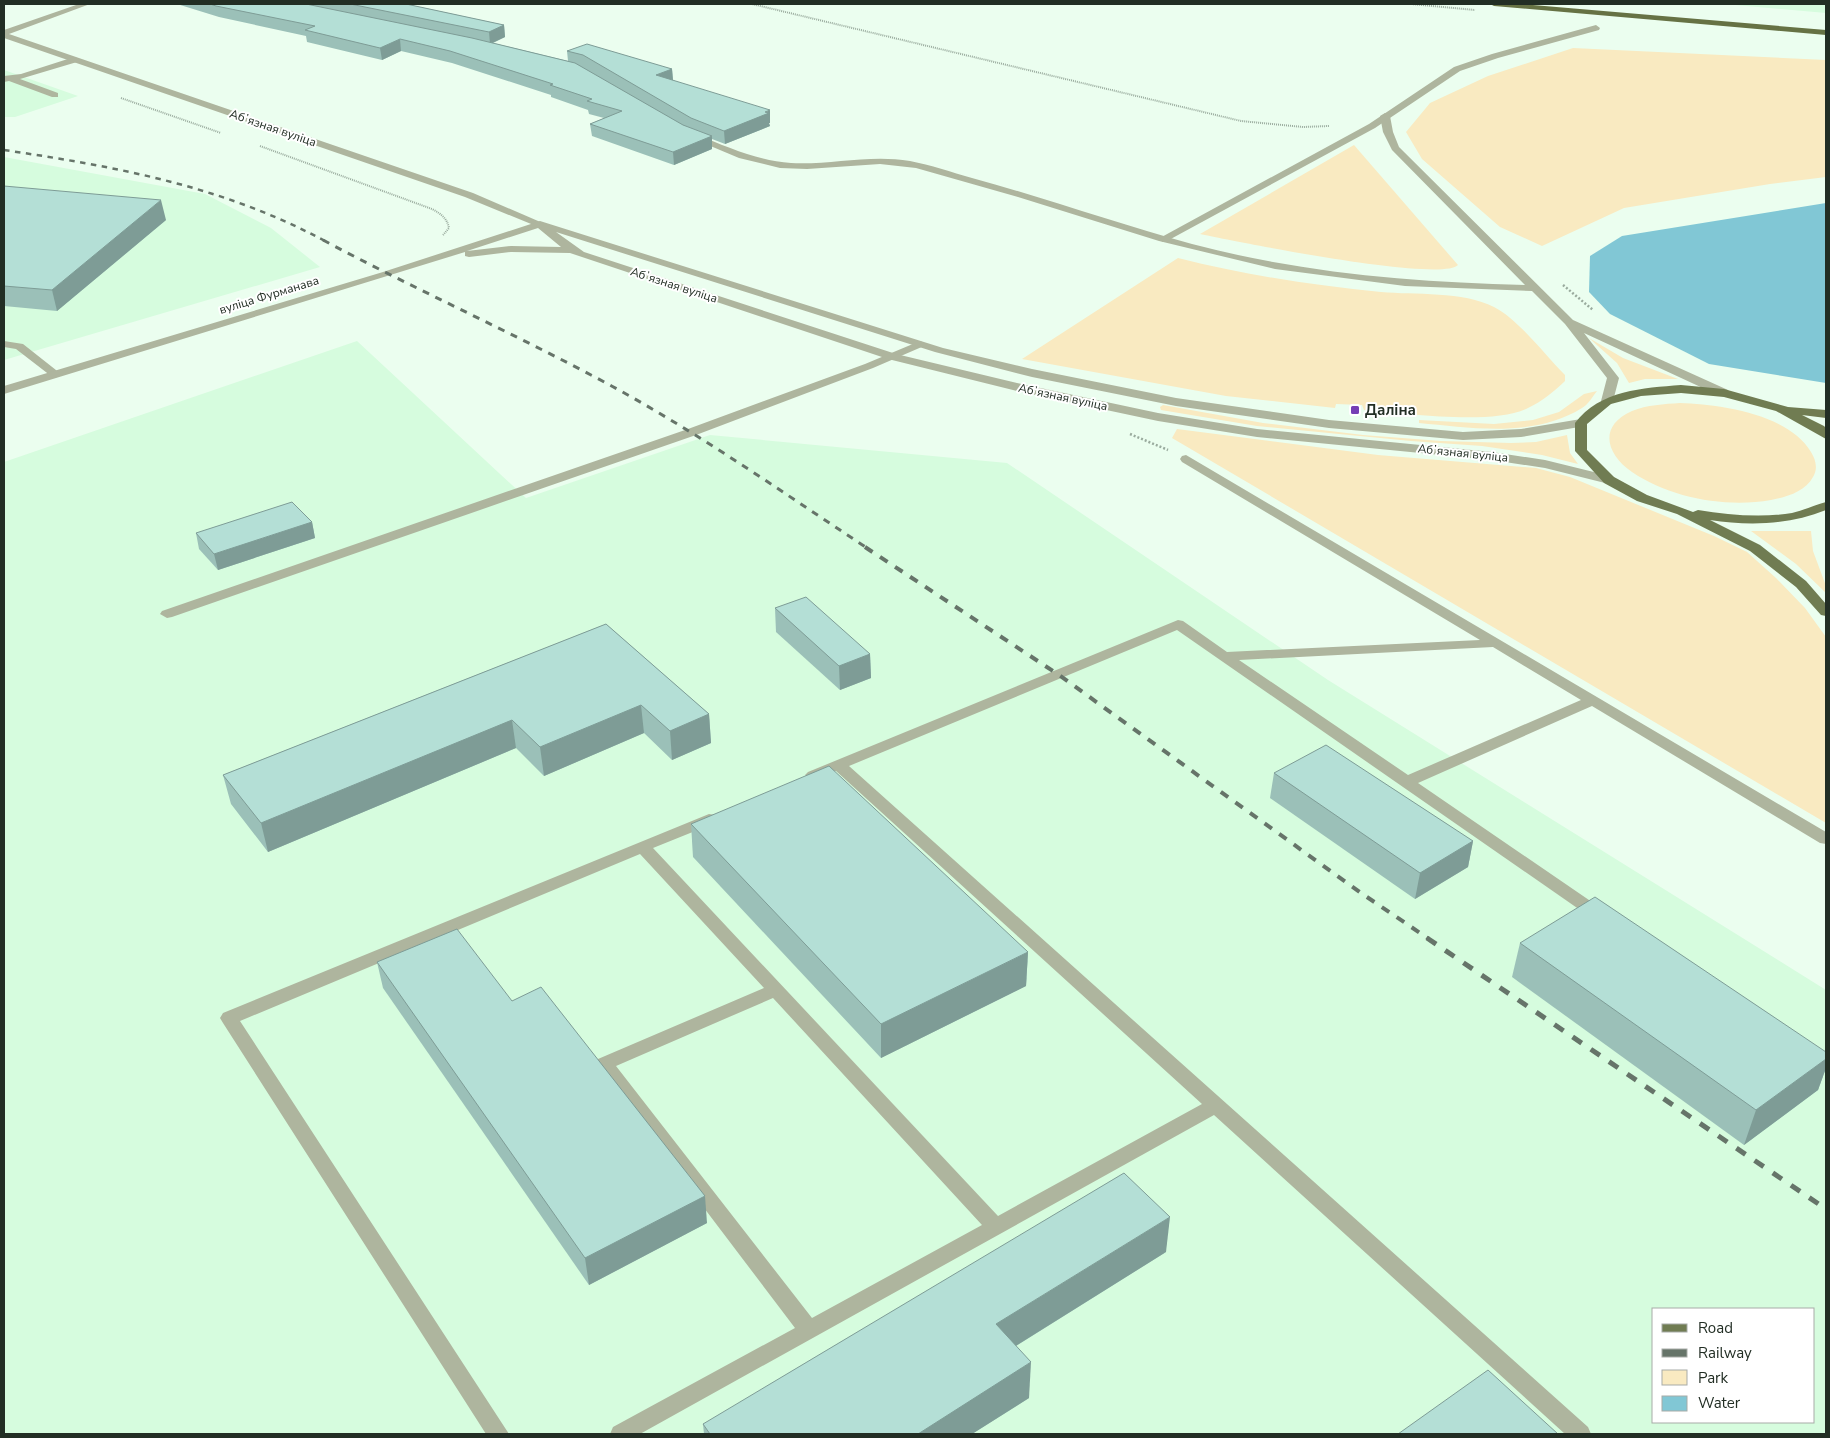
<svg xmlns="http://www.w3.org/2000/svg" width="1830" height="1438" viewBox="0 0 1830 1438" font-family="'Nunito Sans',sans-serif">
  <style>
    .built { fill: #d6fcde; fill-rule: evenodd }
    .green { fill: #f9eac1 }
    .water { fill: #81c7d5 }
    .lines { fill: none; stroke-linecap: round; stroke-linejoin: round }
    .path-far1 { stroke: #9aab9e; stroke-width: 2; stroke-dasharray: 1 1; stroke-linecap: butt }
    .path { stroke: #9aab9e; stroke-width: 2.5; stroke-dasharray: 2 2; stroke-linecap: butt }
    .service { fill: #aeb59e; fill-rule: evenodd }
    .minor { fill: #aeb59e; fill-rule: evenodd }
    .tertiary { fill: #aeb59e; fill-rule: evenodd }
    .primary { fill: #707c52; fill-rule: evenodd }
    .trunk { fill: #667244; fill-rule: evenodd }
    .rail-far3 { stroke: #667469; stroke-width: 2.5; stroke-dasharray: 5.5 5.5; stroke-linecap: butt }
    .rail-far2 { stroke: #667469; stroke-width: 3; stroke-dasharray: 7 7; stroke-linecap: butt }
    .rail-far1 { stroke: #667469; stroke-width: 4; stroke-dasharray: 9 9; stroke-linecap: butt }
    .rail { stroke: #667469; stroke-width: 5; stroke-dasharray: 11 11; stroke-linecap: butt }
    .wall { fill: #9bc0b8 }
    .shaded-wall { fill: #7e9c96 }
    .building { fill: #b4dfd6; stroke: #7e9c96 }
    .poi-dot { fill: #763eb5; stroke: #fff; stroke-width: 2 }
    .labels { text-anchor: middle; dominant-baseline: central; stroke-width: 4; stroke-linejoin: round; paint-order: stroke }
    .far-street-label { font-size: 12px; fill: #222e24; stroke: #fff }
    .poi-label { font-size: 15px; font-weight: bold; fill: #222e24; stroke: #fff; text-anchor: start }
  </style>
  <rect width="100%" height="100%" fill="#ebfeef"/>
  <g class="built">
    <polygon points="1724,4 1826,4 1826,13"/>
    <polygon points="4,70 78,96 15,117 4,117"/>
    <polygon points="4,157 205,194 271,228 320,267 4,360"/>
    <path d="M357,341L526,498L710,435L1007,463L1328,680L1826,990V1434H4V462ZM1654,1309H1814V1422H1654Z"/>
  </g>
  <g class="green">
    <polygon points="1573,48 1826,60 1826,177 1770,184 1624,208 1542,246 1500,227 1422,159 1406,132 1430,103 1488,76"/>
    <path d="M1354,145L1458,265C1441,283 1233,241 1200,234Z"/>
    <path d="M1178,258C1245,275 1312,285 1381,292C1415,295 1463,291 1494,307C1518,319 1545,355 1565,375V381C1555,391 1541,402 1528,408C1491,426 1406,413 1364,410L1362,405L1336,404L1335,408L1226,396L1022,359Z"/>
    <polygon points="1589,338 1623,358 1678,379 1645,379 1629,383 1617,363"/>
    <path d="M1597,391C1593,396 1588,405 1582,408C1534,438 1472,428 1419,423V420L1494,424L1533,420L1559,412L1584,394Z"/>
    <path d="M1680,403C1719,404 1789,414 1811,452C1816,460 1818,469 1813,477C1805,492 1786,497 1771,500C1726,508 1670,498 1632,472C1606,454 1598,426 1632,411C1647,405 1664,404 1680,403Z"/>
    <polygon points="1163,405 1263,423 1363,435 1441,441 1511,443 1536,442 1567,435 1570,453 1578,464 1542,455 1482,446 1411,441 1257,426 1161,410 1160,407"/>
    <polygon points="1177,429 1378,455 1536,468 1570,477 1714,536 1747,552 1776,578 1805,608 1826,637 1826,823 1172,438"/>
    <polygon points="1751,531 1811,531 1813,551 1826,586 1826,593 1796,564"/>
  </g>
  <polygon class="water" points="1826,203 1826,383 1709,364 1610,314 1589,292 1590,256 1622,236"/>
  <g class="lines">
    <g class="path-far1">
      <polyline points="752,4 1241,121 1303,127 1329,126"/>
      <polyline points="1411,4 1475,10"/>
      <polyline points="121,98 221,133"/>
      <path d="M260,146L432,209C441,214 447,218 449,228L443,235"/>
    </g>
    <g class="path">
      <polyline points="1563,285 1593,310"/>
      <polyline points="1130,434 1168,450"/>
    </g>
    <g class="service">
      <polygon points="1596,25 1600,28 1599,30 1498,58 1460,71 1375,128 1167,241 1163,242 1158,239 1369,124 1454,67 1492,54"/>
      <polygon points="74,57 77,58 77,62 20,79 58,93 58,97 52,97 9,81 4,82 4,76 21,74"/>
      <polygon points="4,341 23,344 61,374 55,378 51,376 16,349 4,347"/>
      <polygon points="920,341 926,344 924,346 873,368 696,435 172,617 167,618 160,614 162,611 688,429 865,364"/>
      <path d="M1186,455L1826,832V844L1820,843L1592,706L1418,783L1605,911L1607,915L1605,919L1599,921L1593,919L1177,630L849,766L1588,1427L1591,1434H1565L1214,1115L640,1434H610L613,1427L795,1328L595,1064L598,1059L764,988L640,854L240,1021L509,1434H486L223,1023L220,1018L223,1013L709,814L715,815L717,819L715,823L653,848L998,1216L1202,1104L836,771L813,780L808,778L805,775L808,772L1178,620L1183,621L1227,652L1480,640L1182,462L1180,459L1182,456ZM1493,647L1581,700L1408,775L1239,660ZM773,998L982,1225L812,1318L616,1066Z"/>
    </g>
    <g class="minor">
      <polygon points="79,4 90,4 9,34 473,193 545,224 544,226 536,226 465,197 4,38 4,30"/>
      <path d="M1385,113L1390,116L1393,132L1399,147L1573,320L1728,390L1730,393L1728,396H1720L1584,333L1619,378L1613,401L1611,404H1603L1601,401L1607,378L1565,324L1532,291L1405,286L1275,269L1159,241L1018,197L916,168L880,164L807,169L780,168L739,158L689,137L691,135H697C728,147 758,161 791,163C831,165 870,154 910,161C931,165 951,172 972,178C1046,198 1118,224 1192,244C1301,273 1413,282 1525,285L1392,150L1383,132L1380,116Z"/>
    </g>
    <path class="tertiary" d="M540,221L943,348L1032,369L1176,398L1329,420L1463,432L1521,429L1581,419L1585,420L1587,423L1585,426L1521,437L1463,440L1329,428L1176,406L1032,377L935,352L556,232L584,252L896,354L1017,383L1158,413L1257,429L1492,452L1545,460L1614,477L1615,480L1609,484L1545,468L1492,460L1257,437L1158,421L1017,391L888,359L570,253L511,252L469,257L465,256V252L4,394V386L383,272ZM538,228L561,247L511,246L467,251Z"/>
    <path class="primary" d="M1681,385L1724,389L1788,407L1826,410V418L1802,415L1824,426L1826,428V439L1776,411L1724,397L1681,393L1641,396L1611,404L1587,424V450L1614,477L1647,495L1693,512L1698,510C1729,515 1761,518 1792,513C1804,510 1815,505 1826,502V510C1789,525 1749,526 1710,520L1760,545L1806,581L1826,604V616L1821,615L1796,587L1750,551L1677,514L1637,501L1604,483L1575,451V423C1600,390 1643,388 1681,385Z"/>
    <polygon class="trunk" points="1490,4 1520,4 1826,30 1826,35 1494,6"/>
    <path class="rail-far3" d="M4,150C118,167 222,186 325,241"/>
    <path class="rail-far2" d="M323,240C411,287 502,328 591,375C687,425 776,488 867,548"/>
    <polyline class="rail-far1" points="865,547 1059,675 1361,893 1429,939"/>
    <polyline class="rail" points="1427,938 1826,1209"/>
  </g>
  <g class="wall">
    <polygon points="177,4 406,4 504,25 505,37 493,43 568,61 567,51 672,69 673,80 770,123 769,123 770,126 725,144 712,139 712,149 674,165 592,136 590,124 604,118 589,114 588,110 551,97 551,95 452,63 401,51 382,60 307,42 306,36 219,17"/>
    <polygon points="4,186 166,220 57,311 4,306"/>
    <polygon points="312,522 315,538 218,570 199,549 196,533"/>
    <polygon points="775,608 870,654 871,678 840,690 776,632"/>
    <polygon points="606,624 709,714 711,743 672,760 644,733 544,776 516,748 268,852 231,804 223,775"/>
    <polygon points="1274,773 1473,841 1468,867 1415,899 1270,798"/>
    <polygon points="691,824 1028,952 1026,986 881,1058 693,857"/>
    <polygon points="1520,943 1826,1052 1826,1068 1818,1090 1744,1145 1512,977"/>
    <polygon points="377,962 512,1001 707,1223 589,1285 383,988"/>
    <polygon points="1166,1252 1016,1346 1029,1398 972,1434 704,1434 703,1424"/>
  </g>
  <g class="shaded-wall">
    <polygon points="504,25 505,37 490,44 489,32"/>
    <polygon points="400,39 401,51 382,60 380,48"/>
    <polygon points="672,69 673,81 656,75"/>
    <polygon points="770,110 770,123 769,123 770,126 725,144 724,131"/>
    <polygon points="712,136 712,149 674,165 673,152"/>
    <polygon points="161,200 166,220 57,311 52,290"/>
    <polygon points="312,522 315,538 218,570 214,554"/>
    <polygon points="870,654 871,678 840,690 839,666"/>
    <polygon points="641,705 644,733 544,776 540,747"/>
    <polygon points="709,714 711,743 672,760 670,731"/>
    <polygon points="512,720 516,748 268,852 261,823"/>
    <polygon points="1473,841 1468,867 1415,899 1420,873"/>
    <polygon points="1028,952 1026,986 881,1058 881,1024"/>
    <polygon points="1826,1059 1826,1068 1818,1090 1744,1145 1756,1110"/>
    <polygon points="705,1196 707,1223 589,1285 585,1258"/>
    <polygon points="1170,1217 1166,1252 995,1359 996,1324"/>
    <polygon points="1031,1362 1029,1398 972,1434 918,1434"/>
  </g>
  <g class="building">
    <polygon points="210,4 306,4 472,38 575,63 683,125 712,136 673,152 590,124 622,111 587,101 592,99 550,85 553,84 450,51 400,39 380,48 305,30 315,26 216,6"/>
    <polygon points="350,4 406,4 504,25 489,32"/>
    <polygon points="587,44 672,69 656,75 770,110 765,112 769,113 724,131 691,118 583,55 567,51"/>
    <polygon points="4,186 161,200 52,290 4,286"/>
    <polygon points="292,502 312,522 214,554 196,533"/>
    <polygon points="806,597 870,654 839,666 775,608"/>
    <polygon points="606,624 709,714 670,731 641,705 540,747 512,720 261,823 223,775"/>
    <polygon points="1326,745 1473,841 1420,873 1274,773"/>
    <polygon points="829,766 1028,952 881,1024 691,824"/>
    <polygon points="1595,897 1826,1052 1826,1059 1756,1110 1520,943"/>
    <polygon points="457,929 512,1001 541,987 705,1196 585,1258 377,962"/>
    <polygon points="1124,1173 1170,1217 996,1324 1031,1362 918,1434 710,1434 703,1424"/>
    <polygon points="1488,1370 1558,1434 1398,1434"/>
  </g>
  <rect class="poi-dot" x="1350" y="405" width="10" height="10" rx="2.5"/>
  <g class="labels">
    <g class="far-street-label">
      <text transform="translate(273 128) rotate(19)">Абʼязная вуліца</text>
      <text transform="translate(674 285) rotate(18)">Абʼязная вуліца</text>
      <text transform="translate(269 295) rotate(-17)">вуліца Фурманава</text>
      <text transform="translate(1063 397) rotate(12)">Абʼязная вуліца</text>
      <text transform="translate(1463 453) rotate(6)">Абʼязная вуліца</text>
    </g>
    <g class="poi-label">
      <text x="1365" y="410">Даліна</text>
    </g>
  </g>
  <rect width="1830" height="1438" fill="none" stroke="#222e24" stroke-width="10"/>
  <rect x="1652" y="1308" width="162" height="115" fill="#ffffff" stroke="#a7aba7"/>
  <rect x="1662" y="1324" width="25" height="8" fill="#707c52" stroke="#a7aba7"/>
  <text x="1698" y="1333" font-size="15" fill="#222e24">Road</text>
  <rect x="1662" y="1349" width="25" height="8" fill="#667469" stroke="#a7aba7"/>
  <text x="1698" y="1358" font-size="15" fill="#222e24">Railway</text>
  <rect x="1662" y="1370" width="25" height="15" fill="#f9eac1" stroke="#a7aba7"/>
  <text x="1698" y="1383" font-size="15" fill="#222e24">Park</text>
  <rect x="1662" y="1396" width="25" height="15" fill="#81c7d5" stroke="#a7aba7"/>
  <text x="1698" y="1408" font-size="15" fill="#222e24">Water</text>
</svg>
